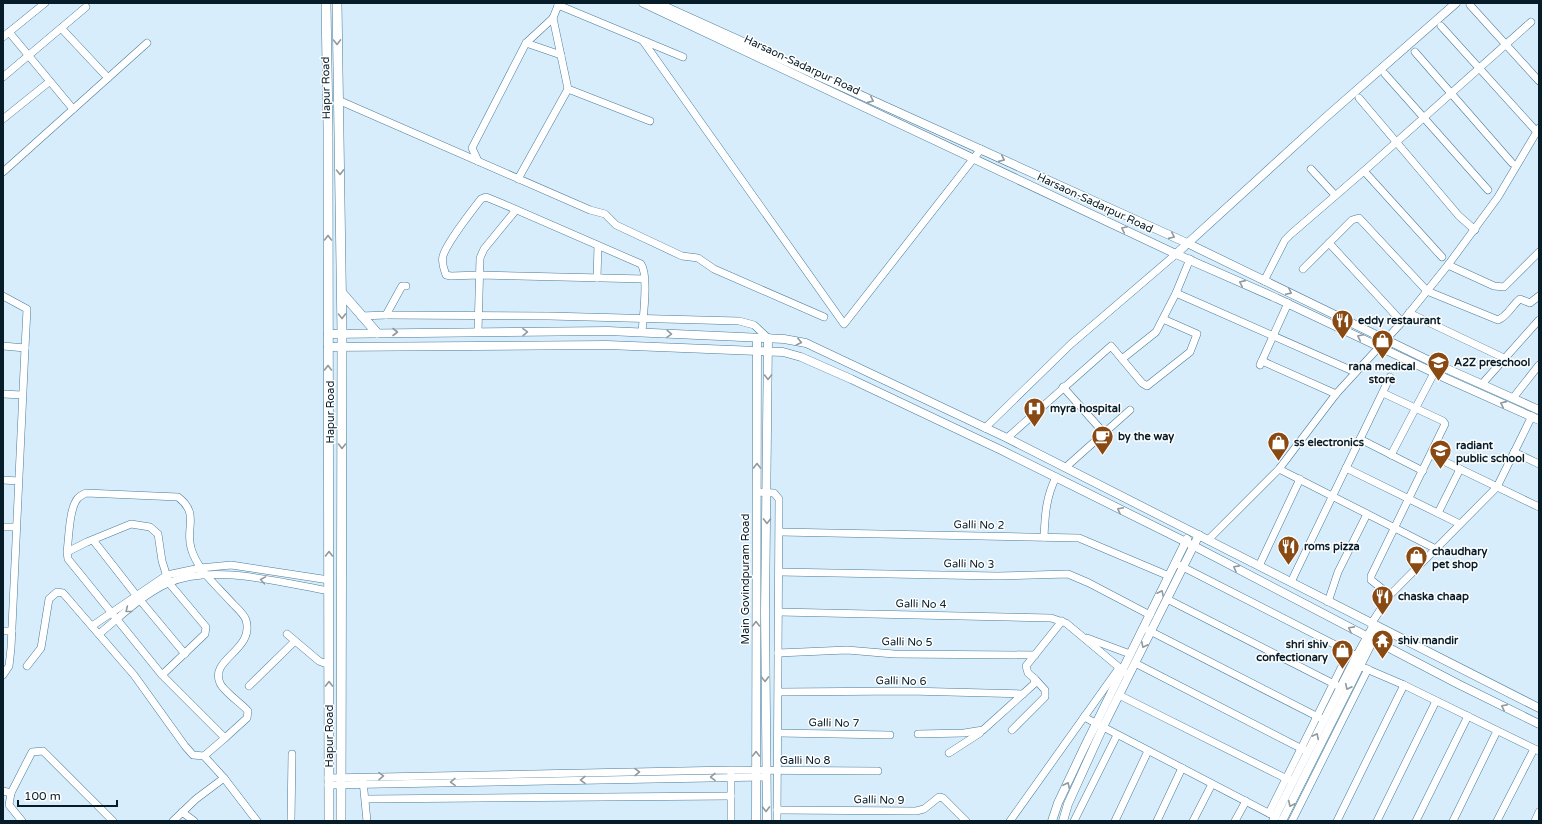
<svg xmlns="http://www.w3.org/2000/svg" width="1542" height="824" viewBox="0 0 1542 824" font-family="'Varela Round',sans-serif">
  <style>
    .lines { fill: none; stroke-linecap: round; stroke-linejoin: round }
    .minor-casing { stroke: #487c9a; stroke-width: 8 }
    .tertiary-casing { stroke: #487c9a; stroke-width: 9 }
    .secondary-casing { stroke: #487c9a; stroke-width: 10 }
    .minor { stroke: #fff; stroke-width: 7 }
    .tertiary { stroke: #fff; stroke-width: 8 }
    .secondary { stroke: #fff; stroke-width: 9 }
    .oneway { stroke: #8f999e }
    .labels { text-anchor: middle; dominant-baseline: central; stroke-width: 3; stroke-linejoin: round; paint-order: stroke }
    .street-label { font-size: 11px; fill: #061c28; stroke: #fff }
    .poi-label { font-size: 11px; font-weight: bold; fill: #061c28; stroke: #fff; text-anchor: start }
  </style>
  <rect width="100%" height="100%" fill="#d8edfb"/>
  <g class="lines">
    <defs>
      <g id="minor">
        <polyline points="558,5 683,57"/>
        <polyline points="1470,5 1539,81"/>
        <polyline points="553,18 568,89 650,121"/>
        <polyline points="1441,26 1537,132"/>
        <polyline points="62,29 108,78"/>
        <polyline points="9,32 73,109"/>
        <polyline points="3,37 45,3"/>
        <polyline points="643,41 844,324 981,149"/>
        <polyline points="526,43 561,55"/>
        <polyline points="1415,52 1512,163"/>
        <polyline points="1385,74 1488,190"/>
        <polyline points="3,77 86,7"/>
        <polyline points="1359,98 1459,216 1475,230"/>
        <polyline points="338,100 590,210 605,214 616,225 682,256 698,258 714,269 824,317"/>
        <polyline points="3,119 49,82"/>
        <polyline points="478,161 472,148 526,43 553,18 559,3"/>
        <polyline points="1311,169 1335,195"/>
        <polyline points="1364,171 1442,257"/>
        <polyline points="3,172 147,43"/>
        <polyline points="518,179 568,89"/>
        <polyline points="1329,243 1402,322"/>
        <polyline points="1448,265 1494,286 1504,287 1539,252"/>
        <path d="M1303,269L1352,220L1359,218L1427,291L1498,320C1508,316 1512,305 1520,299L1530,303L1539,296"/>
        <polyline points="597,278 598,246"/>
        <polyline points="1264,281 1285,240 1291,234 1364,171 1531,22"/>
        <polyline points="1176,293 1355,372"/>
        <polyline points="3,296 27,309 25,348"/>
        <polyline points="1409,313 1504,358"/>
        <polyline points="386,315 549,316 739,321 754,325 768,338"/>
        <polyline points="361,316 386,315 402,286 406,286"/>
        <polyline points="478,332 480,258 484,249 516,210"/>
        <path d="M642,332C643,318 649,275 641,264L503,204L486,197L481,199C471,212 447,242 443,256C441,263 444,269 446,275L451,276L479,275L645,279"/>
        <polyline points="3,346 25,348 11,648 9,666 3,675"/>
        <polyline points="1122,359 1142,383 1147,386 1190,352 1197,334 1163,319"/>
        <polyline points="1262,361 1336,394"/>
        <polyline points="1260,365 1288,303"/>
        <polyline points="1482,384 1539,320"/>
        <polyline points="1063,387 1104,433"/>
        <polyline points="1383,393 1443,421 1445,424 1371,576 1371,580 1390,595"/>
        <polyline points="3,394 22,395"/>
        <polyline points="1513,398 1539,365"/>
        <polyline points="985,428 1071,344 1176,254"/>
        <polyline points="1007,438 1111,346 1122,359 1156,332 1176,293 1190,259"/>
        <polyline points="1360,439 1423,471"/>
        <polyline points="1514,452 1539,464"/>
        <polyline points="1391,455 1434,373"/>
        <polyline points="1431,455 1539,507"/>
        <polyline points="1066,467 1130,410"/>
        <polyline points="1346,468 1460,524"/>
        <polyline points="1279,469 1436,549"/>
        <polyline points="3,480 18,481"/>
        <polyline points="757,492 774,493 779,499 777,821"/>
        <polyline points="1438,513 1460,469"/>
        <polyline points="3,527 16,527"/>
        <polyline points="780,532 1079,538 1169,576"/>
        <path d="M1044,537C1045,515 1046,497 1056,477"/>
        <polyline points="93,540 140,600 185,654"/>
        <polyline points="1208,540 1279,469 1336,394 1402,322 1448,265 1498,197 1539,128"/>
        <path d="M67,552L68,559L162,675L225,738L247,718L248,711C242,704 223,691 220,683C209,659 255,650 246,620C244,614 237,608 233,604C218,587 197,570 191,548C185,528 200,514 178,497L86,493C84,494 80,496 78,498C69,508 69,538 67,552L87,542L131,524L150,527L158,534L162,561L169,583L206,627L205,634L162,675"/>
        <polyline points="1175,563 1361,658"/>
        <polyline points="1259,566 1300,479"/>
        <polyline points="779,572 998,576 1068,574 1089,583 1150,615"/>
        <polyline points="1291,582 1390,377"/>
        <polyline points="1167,599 1340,687"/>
        <polyline points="1328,602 1338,572 1367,514"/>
        <polyline points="779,612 1051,618 1066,623 1127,674"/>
        <polyline points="1371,624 1390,595 1497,487 1532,416"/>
        <polyline points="92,626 167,575 200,568 231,565 329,580"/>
        <polyline points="1146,629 1324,720"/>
        <polyline points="3,631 12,631"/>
        <path d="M99,634C121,616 142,595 168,583C212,563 283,583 329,591"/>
        <polyline points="287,634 319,661 324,663 329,662"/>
        <polyline points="1087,638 1130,654"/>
        <polyline points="778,653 847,650 894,654 1035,655"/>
        <polyline points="1135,663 1308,752"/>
        <polyline points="1355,664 1404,685 1539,751"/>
        <polyline points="27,666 41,648 49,599 57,592 63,593 134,675 185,746 193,755 204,756 225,738"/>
        <polyline points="249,686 294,642"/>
        <polyline points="779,692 908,691 1023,694"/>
        <polyline points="1119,695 1293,782"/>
        <polyline points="1084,717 1276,817"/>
        <polyline points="1012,730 1045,697 1045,690 1035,679"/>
        <polyline points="778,733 890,735"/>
        <polyline points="918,734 964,733 983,730 1034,684 1035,679 1028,673 1026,666 1062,621"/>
        <polyline points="949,753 980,733"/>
        <polyline points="204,756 224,778 257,821"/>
        <polyline points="731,772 731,821"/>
        <polyline points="328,778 731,770 878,771"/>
        <polyline points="363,781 367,821"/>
        <polyline points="328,785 766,777"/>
        <polyline points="3,791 11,793 9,805 22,821"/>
        <polyline points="11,793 32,752 43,751 113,821"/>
        <polyline points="366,799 731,796"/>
        <polyline points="777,810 916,811 924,809 939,797 943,798 966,821"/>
        <polyline points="182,812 194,821"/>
        <polyline points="1269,813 1349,652"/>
        <polyline points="173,821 196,799 224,778"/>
        <polyline points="291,821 292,754"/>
        <polyline points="1010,821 1119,668"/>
        <polyline points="1074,821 1117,735"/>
        <polyline points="1115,821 1148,751"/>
        <polyline points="1157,821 1182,768"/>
        <polyline points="1193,821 1212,784"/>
        <polyline points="1235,821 1246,801"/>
        <polyline points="1292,821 1368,669"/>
        <polyline points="1337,821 1404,685"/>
        <polyline points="1377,821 1436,701"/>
        <polyline points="1416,821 1468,716"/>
        <polyline points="1453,821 1497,731"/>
        <polyline points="1497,821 1534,749"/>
        <polyline points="1535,821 1539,812"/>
      </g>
      <g id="tertiary">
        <polyline points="643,3 1176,254 1276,298 1445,378 1539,420"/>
        <polyline points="657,3 1187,243 1434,363 1539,410"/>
        <polyline points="1176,254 1325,118 1456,3"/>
        <polyline points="328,334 608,331 784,339 806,343 1007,438 1539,708"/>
        <polyline points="328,347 607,345 783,352 801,357 851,379 1001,450 1194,546 1460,685 1539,724"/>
        <polyline points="756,821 757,338"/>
        <polyline points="767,821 765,613 768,338"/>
        <polyline points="1052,821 1058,803 1083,750 1187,539"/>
        <polyline points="1063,821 1068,804 1103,727 1199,535"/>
        <polyline points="1273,821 1353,663 1374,625"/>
        <polyline points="1282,821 1379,628"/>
      </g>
      <g id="secondary">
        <polyline points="326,3 328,127 329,821"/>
        <polyline points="337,3 342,333 341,821"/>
        <polyline points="342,293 377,333"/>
      </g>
    </defs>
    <use href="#minor" class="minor-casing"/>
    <use href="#tertiary" class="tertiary-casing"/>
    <use href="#secondary" class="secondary-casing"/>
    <use href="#minor" class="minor"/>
    <use href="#tertiary" class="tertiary"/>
    <use href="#secondary" class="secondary"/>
  </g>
  <defs><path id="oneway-chevron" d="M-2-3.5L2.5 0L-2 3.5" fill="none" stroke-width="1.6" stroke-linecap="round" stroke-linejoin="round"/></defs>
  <g class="oneway">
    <use href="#oneway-chevron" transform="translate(337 42) rotate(89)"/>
    <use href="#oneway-chevron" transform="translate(871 100) rotate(24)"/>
    <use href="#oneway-chevron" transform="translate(1002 159) rotate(24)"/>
    <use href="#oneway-chevron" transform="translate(340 172) rotate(89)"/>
    <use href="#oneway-chevron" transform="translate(1124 229) rotate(-155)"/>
    <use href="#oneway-chevron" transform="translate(1172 236) rotate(24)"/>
    <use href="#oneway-chevron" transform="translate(328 238) rotate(-90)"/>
    <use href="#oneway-chevron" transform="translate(1242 283) rotate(-156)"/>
    <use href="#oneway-chevron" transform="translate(1289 292) rotate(26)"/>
    <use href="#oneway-chevron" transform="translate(342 316) rotate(89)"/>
    <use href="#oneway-chevron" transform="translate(395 332)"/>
    <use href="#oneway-chevron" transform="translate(525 332) rotate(-1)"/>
    <use href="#oneway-chevron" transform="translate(669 334) rotate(3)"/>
    <use href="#oneway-chevron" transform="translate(1360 337) rotate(-155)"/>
    <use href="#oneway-chevron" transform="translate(799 342) rotate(13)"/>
    <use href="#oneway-chevron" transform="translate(328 368) rotate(-90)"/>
    <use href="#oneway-chevron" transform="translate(768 377) rotate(90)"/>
    <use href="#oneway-chevron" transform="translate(1503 404) rotate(-156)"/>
    <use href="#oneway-chevron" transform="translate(342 446) rotate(90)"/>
    <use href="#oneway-chevron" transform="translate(757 466) rotate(-90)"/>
    <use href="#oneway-chevron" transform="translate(1120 510) rotate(-153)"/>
    <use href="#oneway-chevron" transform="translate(767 521) rotate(91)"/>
    <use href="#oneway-chevron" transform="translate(329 554) rotate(-90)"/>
    <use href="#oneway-chevron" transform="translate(1236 568) rotate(-152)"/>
    <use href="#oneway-chevron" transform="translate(263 580) rotate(-170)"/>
    <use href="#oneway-chevron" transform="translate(1161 593) rotate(-64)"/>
    <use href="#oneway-chevron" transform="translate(128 610) rotate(141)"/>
    <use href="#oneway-chevron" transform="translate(756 624) rotate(-90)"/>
    <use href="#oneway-chevron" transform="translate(1351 629) rotate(-152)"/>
    <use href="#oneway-chevron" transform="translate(1144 645) rotate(117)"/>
    <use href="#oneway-chevron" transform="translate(765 679) rotate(89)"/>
    <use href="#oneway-chevron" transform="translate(329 684) rotate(-90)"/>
    <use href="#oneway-chevron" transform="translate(1348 687) rotate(116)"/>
    <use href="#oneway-chevron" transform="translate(1504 707) rotate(-154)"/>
    <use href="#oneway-chevron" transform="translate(1316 736) rotate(-63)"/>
    <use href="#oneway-chevron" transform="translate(756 754) rotate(-90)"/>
    <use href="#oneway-chevron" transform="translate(637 772) rotate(-1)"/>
    <use href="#oneway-chevron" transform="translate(381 776) rotate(-1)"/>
    <use href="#oneway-chevron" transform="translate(713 777) rotate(179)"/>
    <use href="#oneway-chevron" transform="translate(583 780) rotate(179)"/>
    <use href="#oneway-chevron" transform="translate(453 782) rotate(179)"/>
    <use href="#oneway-chevron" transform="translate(1067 785) rotate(-65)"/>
    <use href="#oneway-chevron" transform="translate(1291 804) rotate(116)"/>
    <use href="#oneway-chevron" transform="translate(766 809) rotate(89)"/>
  </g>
  <defs>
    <symbol id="restaurant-pin" viewBox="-11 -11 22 30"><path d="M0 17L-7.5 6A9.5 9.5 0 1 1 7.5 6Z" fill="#894912" stroke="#fff"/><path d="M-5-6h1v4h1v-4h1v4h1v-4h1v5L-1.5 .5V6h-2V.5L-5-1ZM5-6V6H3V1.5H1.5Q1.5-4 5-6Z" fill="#fff"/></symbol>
    <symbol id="shop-pin" viewBox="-11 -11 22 30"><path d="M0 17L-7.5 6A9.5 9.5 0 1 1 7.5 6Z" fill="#894912" stroke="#fff"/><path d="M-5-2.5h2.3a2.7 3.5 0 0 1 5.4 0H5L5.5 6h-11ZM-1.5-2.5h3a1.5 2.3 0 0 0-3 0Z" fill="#fff"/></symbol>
    <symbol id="school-pin" viewBox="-11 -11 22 30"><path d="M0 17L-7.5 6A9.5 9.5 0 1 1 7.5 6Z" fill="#894912" stroke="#fff"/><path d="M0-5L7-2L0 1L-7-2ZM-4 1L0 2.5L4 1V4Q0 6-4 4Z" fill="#fff"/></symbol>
    <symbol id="hospital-pin" viewBox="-11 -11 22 30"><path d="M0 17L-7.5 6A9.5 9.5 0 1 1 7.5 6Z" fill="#894912" stroke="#fff"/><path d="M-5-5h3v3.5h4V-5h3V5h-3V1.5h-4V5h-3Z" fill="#fff"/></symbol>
    <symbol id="cafe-pin" viewBox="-11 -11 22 30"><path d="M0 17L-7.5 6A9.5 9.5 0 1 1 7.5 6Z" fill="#894912" stroke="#fff"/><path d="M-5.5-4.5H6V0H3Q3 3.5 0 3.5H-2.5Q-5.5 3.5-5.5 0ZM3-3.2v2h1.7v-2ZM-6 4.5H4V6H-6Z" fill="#fff"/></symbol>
    <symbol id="temple-pin" viewBox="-11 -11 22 30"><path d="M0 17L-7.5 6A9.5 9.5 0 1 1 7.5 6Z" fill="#894912" stroke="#fff"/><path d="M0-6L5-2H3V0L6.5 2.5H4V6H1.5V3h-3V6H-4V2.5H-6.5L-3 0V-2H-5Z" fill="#fff"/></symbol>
  </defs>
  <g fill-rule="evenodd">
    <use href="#restaurant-pin" x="1330" y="308" width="25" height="34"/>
    <use href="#shop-pin" x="1370" y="328" width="25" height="34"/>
    <use href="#school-pin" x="1426" y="350" width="25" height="34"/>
    <use href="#hospital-pin" x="1022" y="396" width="25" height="34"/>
    <use href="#cafe-pin" x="1090" y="424" width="25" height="34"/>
    <use href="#shop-pin" x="1266" y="430" width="25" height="34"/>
    <use href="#school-pin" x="1428" y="438" width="25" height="34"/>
    <use href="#restaurant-pin" x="1276" y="534" width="25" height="34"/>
    <use href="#shop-pin" x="1404" y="544" width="25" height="34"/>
    <use href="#restaurant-pin" x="1370" y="584" width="25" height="34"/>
    <use href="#temple-pin" x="1370" y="628" width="25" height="34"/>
    <use href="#shop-pin" x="1330" y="638" width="25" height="34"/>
  </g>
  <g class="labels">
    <g class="street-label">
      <text transform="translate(802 65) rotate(25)">Harsaon-Sadarpur Road</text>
      <text transform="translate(326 88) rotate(-91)">Hapur Road</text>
      <text transform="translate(1095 203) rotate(25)">Harsaon-Sadarpur Road</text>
      <text transform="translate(330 412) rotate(-90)">Hapur Road</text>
      <text transform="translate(979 525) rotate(1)">Galli No 2</text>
      <text transform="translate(969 564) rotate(1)">Galli No 3</text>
      <text transform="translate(745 579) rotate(-90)">Main Govindpuram Road</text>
      <text transform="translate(921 604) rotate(1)">Galli No 4</text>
      <text transform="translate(907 642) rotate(1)">Galli No 5</text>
      <text transform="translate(901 681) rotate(1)">Galli No 6</text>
      <text transform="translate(834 723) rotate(1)">Galli No 7</text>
      <text transform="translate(329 736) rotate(-90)">Hapur Road</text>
      <text x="805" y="760">Galli No 8</text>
      <text transform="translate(879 800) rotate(1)">Galli No 9</text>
    </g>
    <g class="poi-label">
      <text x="1358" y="320">eddy restaurant</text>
      <text x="1454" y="362">A2Z preschool</text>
      <text x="1382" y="366" text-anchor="middle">rana medical<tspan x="1382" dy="13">store</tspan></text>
      <text x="1050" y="408">myra hospital</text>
      <text x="1118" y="436">by the way</text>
      <text x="1294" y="442">ss electronics</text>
      <text x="1456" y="445">radiant<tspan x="1456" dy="13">public school</tspan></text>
      <text x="1304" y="546">roms pizza</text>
      <text x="1432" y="551">chaudhary<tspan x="1432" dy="13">pet shop</tspan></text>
      <text x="1398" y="596">chaska chaap</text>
      <text x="1398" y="640">shiv mandir</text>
      <text x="1328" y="644" text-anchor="end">shri shiv<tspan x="1328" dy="13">confectionary</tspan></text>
    </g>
  </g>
  <rect width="1542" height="824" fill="none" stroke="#061c28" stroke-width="8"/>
  <path d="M18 800v6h99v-6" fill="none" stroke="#061c28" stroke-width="2"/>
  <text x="24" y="800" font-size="12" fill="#061c28" stroke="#ffffff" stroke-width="3" paint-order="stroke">100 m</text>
</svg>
